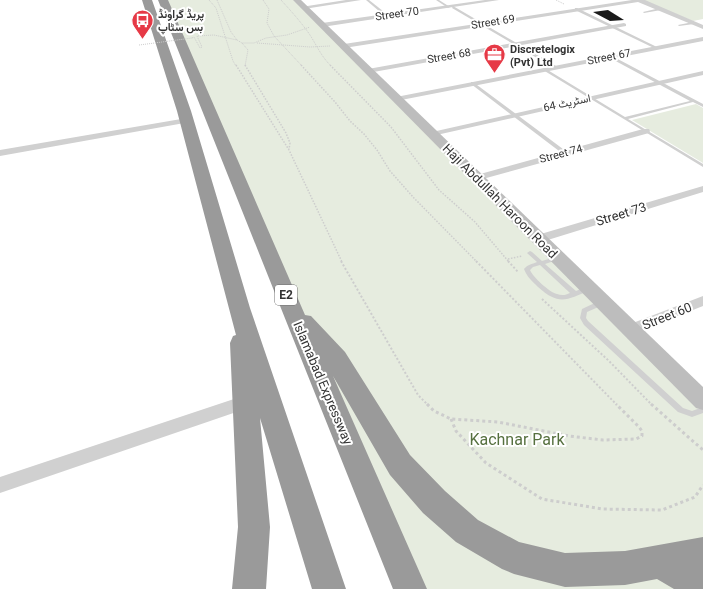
<svg xmlns="http://www.w3.org/2000/svg" width="703" height="589" viewBox="0 0 703 589" font-family="Roboto,Vazirmatn,sans-serif">
  <style>
    .green { fill: #e6ecdf }
    .building { fill: #1a1a1a }
    .lines { fill: none; stroke-linecap: round; stroke-linejoin: round }
    .path-far3 { stroke: #cdcdcd; stroke-width: 1; stroke-dasharray: 1 1; stroke-linecap: butt }
    .path-far2 { stroke: #cdcdcd; stroke-width: 1.5; stroke-dasharray: 1.5 1.5; stroke-linecap: butt }
    .path-far1 { stroke: #cdcdcd; stroke-width: 2; stroke-dasharray: 2 2; stroke-linecap: butt }
    .path { stroke: #cdcdcd; stroke-width: 3; stroke-dasharray: 3 3; stroke-linecap: butt }
    .lane { fill: #d0d0d0; fill-rule: evenodd }
    .street { fill: #d0d0d0; fill-rule: evenodd }
    .secondary { fill: #bdbdbd; fill-rule: evenodd }
    .highway { fill: #9a9a9a; fill-rule: evenodd }
    .path-bridge { stroke: #cdcdcd; stroke-width: 1; stroke-dasharray: 1 1; stroke-linecap: butt }
    .labels { text-anchor: middle; dominant-baseline: central; stroke-width: 4; stroke-linejoin: round; paint-order: stroke }
    .far-poi-label { font-size: 11px; font-weight: bold; fill: #333; stroke: #fff; text-anchor: start }
    .far-street-label { font-size: 11px; fill: #333; stroke: #fff }
    .shield { fill: #fff; stroke: #707070; stroke-width: 1 }
    .shield-label { font-size: 12px; font-weight: bold; fill: #333 }
    .street-label { font-size: 13px; fill: #333; stroke: #fff }
    .near-park-label { font-size: 16px; fill: #56703f; stroke: #fff }
  </style>
  <rect width="100%" height="100%" fill="#fff"/>
  <g class="green">
    <polygon points="164,0 295,0 703,413 703,589 418,589"/>
    <polygon points="641,0 703,0 703,19 693,21"/>
    <polygon points="696,104 703,108 703,163 632,120"/>
  </g>
  <polygon class="building" points="608,10 624,20 610,21 593,12"/>
  <g class="lines">
    <g class="path-far3">
      <polyline points="209,0 216,8 233,61 236,66"/>
      <polyline points="217,0 231,32 237,40"/>
      <polyline points="263,0 269,9 267,23 274,36 302,66"/>
      <path d="M281,0C291,11 301,22 310,35C317,46 321,56 331,66"/>
      <polyline points="556,0 564,4"/>
      <polyline points="192,38 194,37 200,48 202,47 197,36 214,35 237,40 242,43 254,43 266,38 287,35 310,27"/>
      <polyline points="242,43 248,50 245,66"/>
      <polyline points="257,43 310,47 330,46"/>
      <polyline points="139,45 147,44"/>
    </g>
    <g class="path-far2">
      <polyline points="236,65 289,150 342,262"/>
      <polyline points="245,65 286,133 290,143 289,149"/>
      <polyline points="301,65 335,102 350,121 364,134 377,150 390,171 414,198 477,262"/>
      <polyline points="330,65 391,127 439,190 475,222 509,262"/>
      <polyline points="508,259 522,256"/>
    </g>
    <g class="path-far1">
      <polyline points="341,261 418,395 428,405"/>
      <polyline points="476,261 617,405"/>
      <polyline points="508,261 518,272"/>
      <polyline points="542,299 609,361 652,405"/>
    </g>
    <g class="path">
      <polyline points="427,404 434,411 451,419 498,422 569,436 603,440 636,439 642,436 642,431 639,427 616,404"/>
      <polyline points="651,404 703,450"/>
      <polyline points="451,419 456,431 486,463 542,499 602,509 662,510 695,497 703,485"/>
    </g>
    <g class="lane">
      <polygon points="366,0 369,0 388,15 388,17 386,17"/>
      <polygon points="436,0 439,0 450,7 448,8"/>
      <polygon points="453,6 556,66 557,67 554,68 452,8"/>
      <polygon points="575,8 577,8 659,48 656,49 575,10"/>
      <polygon points="660,8 661,10 644,13 643,12"/>
      <polygon points="693,22 694,24 679,26 678,25"/>
      <polygon points="610,56 612,56 703,104 703,107 693,102 628,119 703,164 703,167 543,70 546,69 625,117 690,101 610,58"/>
      <polygon points="471,82 473,82 567,152 567,154 563,154 471,84"/>
      <path d="M530,251L532,252L542,261L558,256L560,257L561,258L560,259L545,264L576,291L588,286H590L591,288L590,290C567,300 559,306 538,287C532,281 527,277 524,269C527,265 532,264 537,262L527,253ZM540,265L570,293C566,295 562,296 557,294C549,292 533,277 530,270L533,267Z"/>
      <polygon points="599,301 603,301 604,303 603,305 587,312 586,318 588,321 683,408 692,411 703,407 703,413 692,417 678,412 584,325 580,318 582,309"/>
    </g>
    <g class="street">
      <polygon points="346,0 361,0 304,9 301,7"/>
      <polygon points="485,0 499,0 322,27 319,25 322,23"/>
      <polygon points="632,0 645,0 703,25 703,29 638,2 344,48 341,46 344,44"/>
      <polygon points="624,23 626,24 626,26 368,73 365,71 368,69"/>
      <polygon points="703,37 703,41 396,101 392,99 396,97"/>
      <polygon points="703,71 703,75 432,136 428,134 432,132"/>
      <polygon points="187,118 190,118 190,122 0,156 0,150"/>
      <polygon points="643,129 649,129 650,131 649,133 479,180 473,180 471,178 473,176"/>
      <polygon points="703,186 703,192 538,243 534,242 533,239 534,236"/>
      <polygon points="703,296 703,306 630,335 625,334 624,330 625,326"/>
      <polygon points="246,395 251,397 253,402 251,407 0,493 0,477"/>
    </g>
    <polygon class="secondary" points="293,0 301,0 703,387 703,410 696,408"/>
    <g class="highway">
      <polygon points="142,0 152,0 191,111 250,308 346,589 312,589 260,418 270,527 266,589 232,589 238,527 230,343 233,336 236,335 177,111"/>
      <polygon points="158,0 168,0 305,315 311,316 345,352 410,455 445,491 478,520 519,542 565,553 625,551 703,537 703,589 674,589 657,579 625,585 565,587 514,574 502,569 456,542 423,513 390,475 333,376 427,589 393,589"/>
    </g>
    <polyline class="path-bridge" points="147,44 192,38"/>
  </g>
  <defs>
    <symbol id="bus-pin" viewBox="-11 -11 22 30"><path d="M0 17L-7.5 6A9.5 9.5 0 1 1 7.5 6Z" fill="#e63946" stroke="#fff"/><path d="M-5-6H5V4H4V6H2V4H-2V6H-4V4H-5ZM-3.5-4V0h7V-4ZM-3.5 1.2v1.5H-2V1.2ZM2 1.2v1.5H3.5V1.2Z" fill="#fff"/></symbol>
    <symbol id="office-pin" viewBox="-11 -11 22 30"><path d="M0 17L-7.5 6A9.5 9.5 0 1 1 7.5 6Z" fill="#e63946" stroke="#fff"/><path d="M-6-3h4V-5.5h4V-3h4V5H-6ZM-1-4.5V-3h2v-1.5ZM-6 0V1H6V0Z" fill="#fff"/></symbol>
  </defs>
  <g fill-rule="evenodd">
    <use href="#bus-pin" x="130" y="8" width="25" height="34"/>
    <use href="#office-pin" x="482" y="42" width="25" height="34"/>
  </g>
  <g class="labels">
    <g class="far-poi-label">
      <text x="158" y="14">پریڈ گراونڈ<tspan x="158" dy="13">بس سٹاپ</tspan></text>
      <text x="510" y="49">Discretelogix<tspan x="510" dy="13">(Pvt) Ltd</tspan></text>
    </g>
    <g class="far-street-label">
      <text transform="translate(397 14) rotate(-8)">Street 70</text>
      <text transform="translate(493 22) rotate(-9)">Street 69</text>
      <text transform="translate(449 56) rotate(-10)">Street 68</text>
      <text transform="translate(609 57) rotate(-11)">Street 67</text>
      <text transform="translate(567 103) rotate(-12)">اسٹریٹ 64</text>
      <text transform="translate(561 154) rotate(-15)">Street 74</text>
    </g>
    <rect class="shield" x="275" y="285" width="22" height="20" rx="3"/>
    <g class="shield-label">
      <text x="286" y="295">E2</text>
    </g>
    <g class="street-label">
      <text transform="translate(500 201) rotate(45)">Haji Abdullah Haroon Road</text>
      <text transform="translate(621 214) rotate(-17)">Street 73</text>
      <text transform="translate(667 316) rotate(-22)">Street 60</text>
      <text transform="translate(323 383) rotate(67)">Islamabad Expressway</text>
    </g>
    <g class="near-park-label">
      <text x="517" y="439">Kachnar Park</text>
    </g>
  </g>
</svg>
